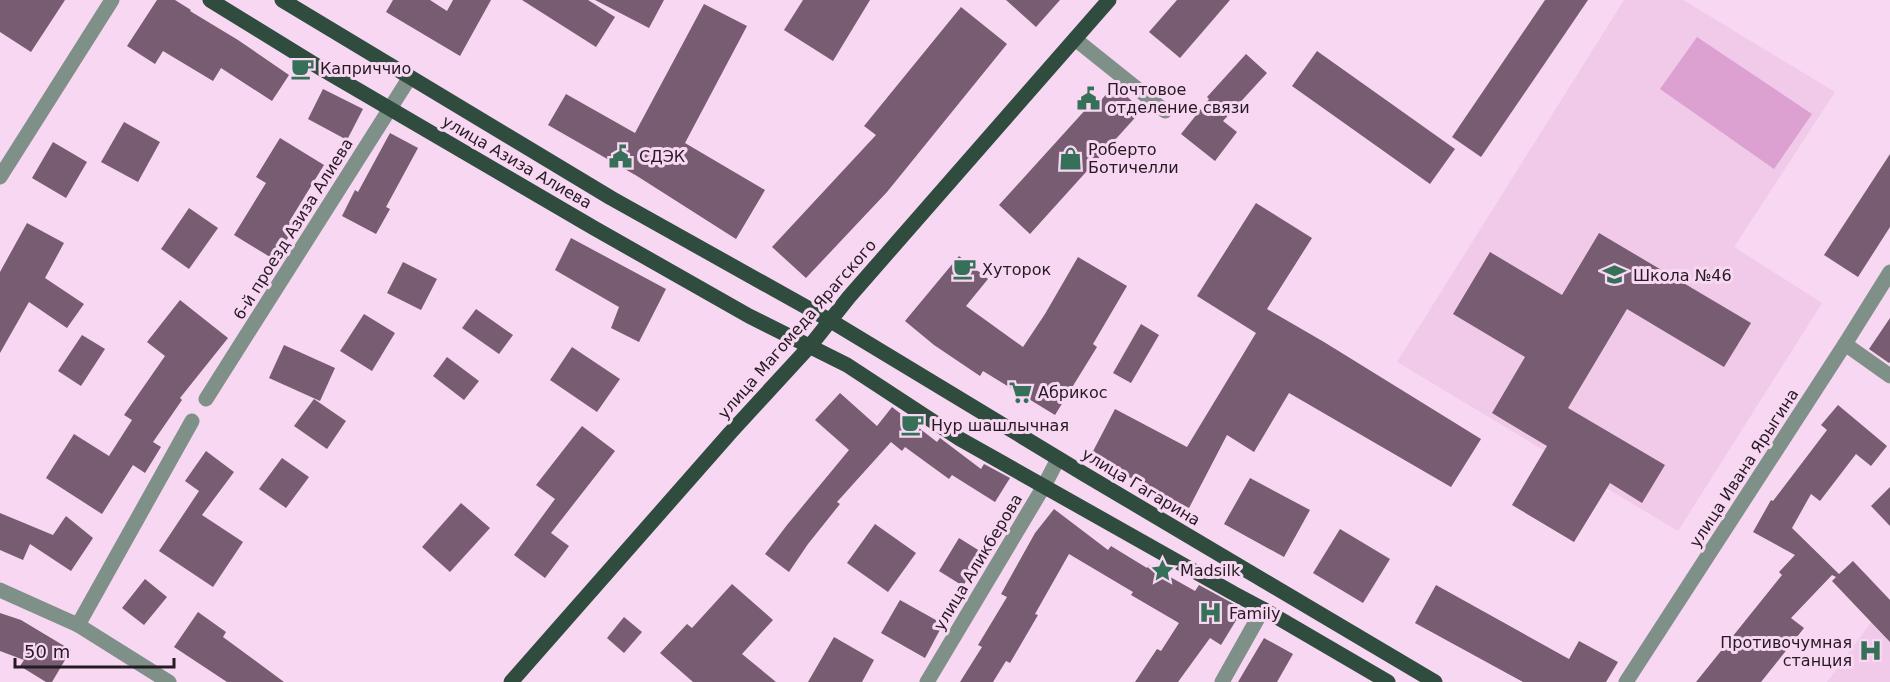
<svg xmlns="http://www.w3.org/2000/svg" width="1890" height="682" viewBox="0 0 1890 682" font-family="'DejaVu Sans',sans-serif">
  <style>
    .built { fill: #f1cae9 }
    .green { fill: #dca1d1 }
    .building { fill: #775c72 }
    .lines { fill: none; stroke-linecap: round; stroke-linejoin: round }
    .minor { stroke: #7f9088; stroke-width: 15 }
    .major { stroke: #2f4c3f; stroke-width: 15 }
    .labels { text-anchor: middle; dominant-baseline: central; stroke-width: 6; stroke-linejoin: round; paint-order: stroke }
    .poi-label { font-size: 16px; fill: #261a23; stroke: #f7d7f1; text-anchor: start }
    .street-label { font-size: 16px; fill: #261a23; stroke: #f7d7f1 }
  </style>
  <rect width="100%" height="100%" fill="#f7d7f1"/>
  <g class="built">
    <polygon points="1624,0 1683,0 1835,92 1734,247 1822,303 1678,531 1397,362"/>
    <polygon points="1878,613 1890,620 1890,682 1827,682"/>
  </g>
  <polygon class="green" points="1697,37 1812,114 1774,169 1660,89"/>
  <g class="building">
    <polygon points="0,0 65,0 31,52 0,32"/>
    <polygon points="157,0 175,0 191,10 190,11 238,40 289,75 272,101 221,68 213,81 163,51 155,64 127,46"/>
    <polygon points="393,0 430,0 447,11 453,0 491,0 460,56 386,12"/>
    <polygon points="522,0 588,0 615,17 596,47"/>
    <polygon points="595,0 664,0 649,28"/>
    <polygon points="803,0 870,0 833,61 784,30"/>
    <polygon points="1006,0 1060,0 1036,27"/>
    <polygon points="1177,0 1230,0 1180,58 1149,32"/>
    <polygon points="1545,0 1588,0 1481,157 1452,137"/>
    <polygon points="704,4 747,26 685,143 765,190 736,239 637,176 548,125 566,94 635,133"/>
    <polygon points="961,7 1007,44 887,192 806,278 772,247 876,135 864,126"/>
    <polygon points="1317,51 1455,149 1430,184 1292,86"/>
    <polygon points="1246,54 1267,73 1223,121 1237,132 1215,161 1181,134 1209,99 1207,97"/>
    <polygon points="1114,85 1142,110 1030,234 999,205 1087,108 1092,111"/>
    <polygon points="323,89 363,109 347,140 308,119"/>
    <polygon points="124,122 160,142 138,182 101,162"/>
    <polygon points="390,133 418,148 386,207 390,209 376,234 342,216 355,190 358,192"/>
    <polygon points="280,138 324,165 289,222 295,226 275,260 234,235 266,183 256,177"/>
    <polygon points="53,142 87,162 66,198 32,178"/>
    <polygon points="1890,154 1890,227 1858,277 1824,255"/>
    <polygon points="1256,203 1312,238 1267,309 1324,342 1481,439 1451,487 1289,393 1254,452 1227,435 1189,508 1090,457 1115,409 1187,447 1256,333 1197,296"/>
    <polygon points="189,208 218,228 189,269 161,249"/>
    <polygon points="27,223 64,243 45,278 84,304 67,328 29,302 0,353 0,272"/>
    <polygon points="1599,233 1751,323 1724,367 1627,309 1568,408 1665,465 1642,503 1610,483 1574,542 1512,505 1547,446 1492,413 1525,357 1453,314 1490,252 1562,295"/>
    <polygon points="571,238 666,289 639,342 611,328 619,307 555,270"/>
    <polygon points="959,256 988,279 966,306 1023,347 1045,314 1078,257 1127,286 1093,344 1097,347 1055,415 983,371 980,376 934,345 905,321"/>
    <polygon points="403,262 437,279 421,310 387,293"/>
    <polygon points="180,300 228,338 180,398 182,400 153,442 161,447 145,473 133,465 102,514 46,478 74,434 109,456 132,420 124,415 165,356 147,342"/>
    <polygon points="476,309 513,335 499,354 462,328"/>
    <polygon points="364,314 395,333 372,371 340,351"/>
    <polygon points="1890,318 1890,362 1889,363 1869,349"/>
    <polygon points="1141,324 1159,335 1131,383 1113,373"/>
    <polygon points="82,335 105,349 81,386 58,371"/>
    <polygon points="284,345 335,368 320,401 269,378"/>
    <polygon points="572,347 620,379 597,412 550,380"/>
    <polygon points="447,357 479,381 464,400 433,376"/>
    <polygon points="840,393 877,426 892,407 937,442 940,438 981,469 984,464 1010,478 995,502 952,475 949,479 905,447 902,451 891,442 837,502 840,504 808,544 789,572 765,554 787,525 849,450 815,420"/>
    <polygon points="314,399 346,421 327,449 294,426"/>
    <polygon points="1838,405 1887,446 1871,466 1856,454 1820,501 1811,494 1792,528 1839,574 1853,561 1890,600 1890,642 1832,581 1836,577 1832,575 1791,618 1804,628 1761,682 1696,682 1782,575 1779,572 1795,555 1753,532 1771,500 1773,501 1827,430 1821,425"/>
    <polygon points="582,426 615,451 551,533 569,546 545,578 514,555 555,499 536,485"/>
    <polygon points="206,451 234,472 202,515 243,542 213,587 159,551 199,491 185,481"/>
    <polygon points="282,458 309,477 286,508 259,489"/>
    <polygon points="1250,478 1310,510 1284,557 1224,524"/>
    <polygon points="1890,487 1890,526 1871,506"/>
    <polygon points="461,503 490,528 450,572 422,547"/>
    <polygon points="1054,509 1108,550 1111,546 1147,568 1149,565 1195,591 1199,585 1243,609 1221,645 1210,638 1178,682 1135,682 1157,649 1161,651 1179,623 1131,595 1133,592 1069,554 1035,614 1038,615 1010,663 1006,661 993,682 960,682 982,647 978,645 1007,597 1001,594 1035,533"/>
    <polygon points="0,513 53,535 66,516 93,538 71,571 30,544 23,560 0,550"/>
    <polygon points="875,524 916,553 888,592 847,563"/>
    <polygon points="1340,529 1390,559 1363,603 1313,573"/>
    <polygon points="959,538 983,553 963,586 939,571"/>
    <polygon points="145,579 167,597 144,625 122,608"/>
    <polygon points="732,584 773,620 742,654 776,682 693,682 660,653 687,624 692,628"/>
    <polygon points="1436,585 1569,659 1579,641 1618,662 1606,682 1523,682 1415,623"/>
    <polygon points="900,600 943,624 925,658 881,633"/>
    <polygon points="198,612 226,632 223,637 284,682 227,682 174,647"/>
    <polygon points="0,613 21,620 71,650 52,682 46,682 20,666 24,660 0,651"/>
    <polygon points="624,617 642,632 624,653 607,638"/>
    <polygon points="834,637 874,660 862,682 808,682"/>
    <polygon points="1264,638 1293,654 1277,682 1238,682"/>
  </g>
  <g class="lines">
    <g class="minor">
      <polyline points="1075,39 1165,111"/>
      <polyline points="0,177 112,0"/>
      <polyline points="1845,344 1890,376"/>
      <polyline points="206,399 410,77"/>
      <polyline points="0,590 78,625 169,682"/>
      <polyline points="78,625 192,421"/>
      <polyline points="927,682 1044,486 1058,459"/>
      <polyline points="1222,682 1263,609"/>
      <polyline points="1626,682 1845,344 1890,272"/>
    </g>
    <g class="major">
      <polyline points="210,0 322,69 594,228 749,316 847,365 960,439 1233,593 1263,609 1388,682"/>
      <polyline points="282,0 611,198 831,321 1084,474 1435,682"/>
      <polyline points="511,682 730,433 810,346 849,297 1109,0"/>
    </g>
  </g>
  <defs>
    <symbol id="cafe-bare" viewBox="-9 -9 18 18"><path d="M-5.5-4.5H6V0H3Q3 3.5 0 3.5H-2.5Q-5.5 3.5-5.5 0ZM3-3.2v2h1.7v-2ZM-6 4.5H4V6H-6Z" fill="#377059" stroke="#f7d7f1" stroke-width="2.5" paint-order="stroke"/></symbol>
    <symbol id="civic-bare" viewBox="-9 -9 18 18"><path d="M-.6-6.5H3V-4.5H.6V-3L4-1V1h2V6H-6V1h2V-1L-.6-3ZM-1.2 2.5V6h2.4V2.5Z" fill="#377059" stroke="#f7d7f1" stroke-width="2.5" paint-order="stroke"/></symbol>
    <symbol id="shop-bare" viewBox="-9 -9 18 18"><path d="M-5-2.5h2.3a2.7 3.5 0 0 1 5.4 0H5L5.5 6h-11ZM-1.5-2.5h3a1.5 2.3 0 0 0-3 0Z" fill="#377059" stroke="#f7d7f1" stroke-width="2.5" paint-order="stroke"/></symbol>
    <symbol id="school-bare" viewBox="-9 -9 18 18"><path d="M0-5L7-2L0 1L-7-2ZM-4 1L0 2.5L4 1V4Q0 6-4 4Z" fill="#377059" stroke="#f7d7f1" stroke-width="2.5" paint-order="stroke"/></symbol>
    <symbol id="supermarket-bare" viewBox="-9 -9 18 18"><path d="M-6-5.5h2.5l.6 2H6L4.5 2H-2.5L-4.4-4H-6ZM-1.5 3.2a1.3 1.3 0 1 0 .1 0ZM3 3.2a1.3 1.3 0 1 0 .1 0Z" fill="#377059" stroke="#f7d7f1" stroke-width="2.5" paint-order="stroke"/></symbol>
    <symbol id="sight-bare" viewBox="-9 -9 18 18"><path d="M0-6L1.8-2.2L6-1.7L2.9 1.2L3.7 5.4L0 3.3L-3.7 5.4L-2.9 1.2L-6-1.7L-1.8-2.2Z" fill="#377059" stroke="#f7d7f1" stroke-width="2.5" paint-order="stroke"/></symbol>
    <symbol id="hospital-bare" viewBox="-9 -9 18 18"><path d="M-5-5h3v3.5h4V-5h3V5h-3V1.5h-4V5h-3Z" fill="#377059" stroke="#f7d7f1" stroke-width="2.5" paint-order="stroke"/></symbol>
  </defs>
  <g fill-rule="evenodd">
    <use href="#cafe-bare" x="286" y="52" width="33" height="33"/>
    <use href="#civic-bare" x="1072" y="82" width="33" height="33"/>
    <use href="#civic-bare" x="604" y="140" width="33" height="33"/>
    <use href="#shop-bare" x="1054" y="142" width="33" height="33"/>
    <use href="#cafe-bare" x="948" y="252" width="33" height="33"/>
    <use href="#school-bare" x="1598" y="258" width="33" height="33"/>
    <use href="#supermarket-bare" x="1004" y="376" width="33" height="33"/>
    <use href="#cafe-bare" x="896" y="408" width="33" height="33"/>
    <use href="#sight-bare" x="1146" y="554" width="33" height="33"/>
    <use href="#hospital-bare" x="1194" y="596" width="33" height="33"/>
    <use href="#hospital-bare" x="1854" y="634" width="33" height="33"/>
  </g>
  <g class="labels">
    <g class="poi-label">
      <text x="320" y="68">Каприччио</text>
      <text x="1107" y="89">Почтовое<tspan x="1107" dy="18">отделение связи</tspan></text>
      <text x="1088" y="149">Роберто<tspan x="1088" dy="18">Ботичелли</tspan></text>
      <text x="639" y="156">СДЭК</text>
      <text x="982" y="269">Хуторок</text>
      <text x="1633" y="275">Школа №46</text>
      <text x="1038" y="392">Абрикос</text>
      <text x="931" y="425">Нур шашлычная</text>
      <text x="1180" y="570">Madsilk</text>
      <text x="1229" y="613">Family</text>
      <text x="1852" y="642" text-anchor="end">Противочумная<tspan x="1852" dy="18">станция</tspan></text>
    </g>
    <g class="street-label">
      <text transform="translate(517 162) rotate(30)">улица Азиза Алиева</text>
      <text transform="translate(293 229) rotate(-58)">6-й проезд Азиза Алиева</text>
      <text transform="translate(797 329) rotate(-49)">улица Магомеда Ярагского</text>
      <text transform="translate(1744 468) rotate(-57)">улица Ивана Ярыгина</text>
      <text transform="translate(1141 487) rotate(31)">улица Гагарина</text>
      <text transform="translate(978 562) rotate(-59)">улица Аликберова</text>
    </g>
  </g>
  <path d="M15 658v9h159v-9" fill="none" stroke="#261a23" stroke-width="3"/>
  <text x="24" y="658" font-size="18" fill="#261a23" stroke="#f7d7f1" stroke-width="4.5" paint-order="stroke">50 m</text>
</svg>
